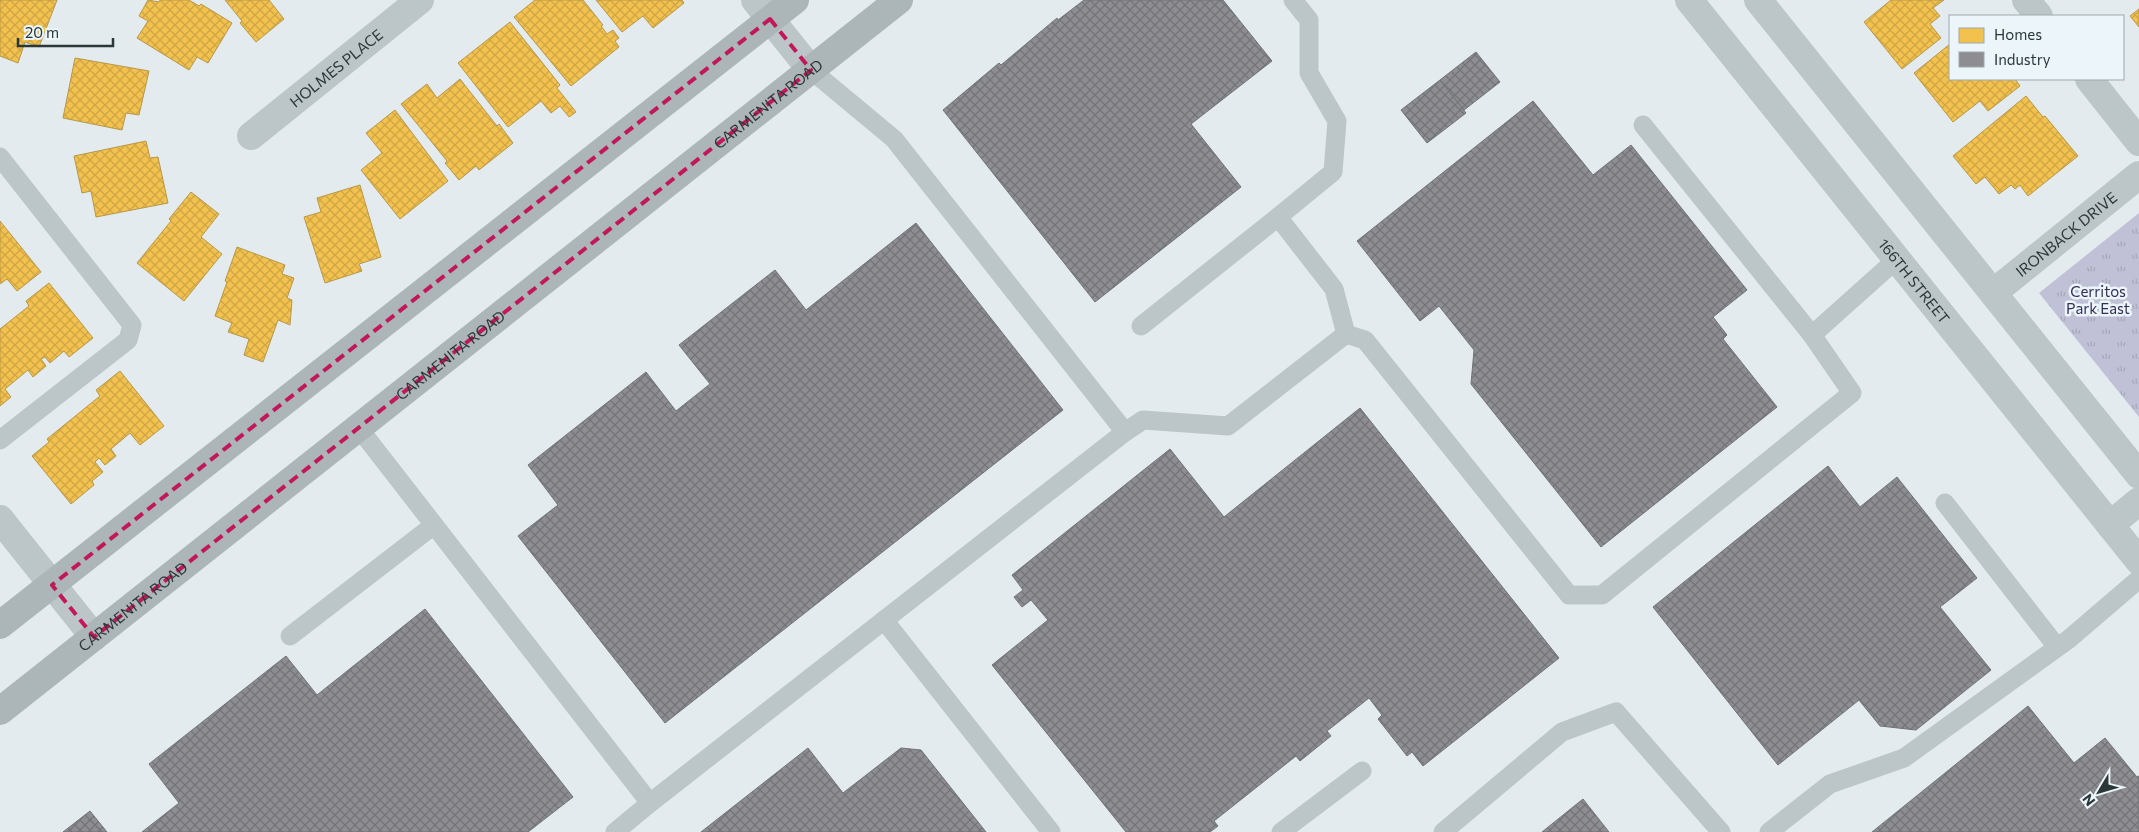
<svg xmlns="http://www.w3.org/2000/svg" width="2139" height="832" viewBox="0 0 2139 832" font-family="Commissioner,sans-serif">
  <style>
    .park { fill: url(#park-tufts) }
    .homes { fill: url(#homes-cross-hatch); stroke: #b69848 }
    .industry { fill: url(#industry-cross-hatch); stroke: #6f7377 }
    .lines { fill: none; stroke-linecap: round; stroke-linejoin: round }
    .service { stroke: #bcc5c8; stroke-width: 19 }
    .minor { stroke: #bcc5c8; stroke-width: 28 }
    .tertiary { stroke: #bcc5c8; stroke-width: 28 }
    .secondary { stroke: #acb5b8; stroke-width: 28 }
    .marked { fill: none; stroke: #c2185b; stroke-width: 4; stroke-dasharray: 10 6; stroke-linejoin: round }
    .labels { text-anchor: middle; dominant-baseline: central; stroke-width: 5; stroke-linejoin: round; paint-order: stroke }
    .street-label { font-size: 15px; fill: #2a3739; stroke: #ecf5fa }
    .park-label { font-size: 15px; fill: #342d58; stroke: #ecf5fa }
  </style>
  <defs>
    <pattern id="park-tufts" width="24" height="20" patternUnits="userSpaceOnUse" patternTransform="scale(1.25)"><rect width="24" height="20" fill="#c0c1d6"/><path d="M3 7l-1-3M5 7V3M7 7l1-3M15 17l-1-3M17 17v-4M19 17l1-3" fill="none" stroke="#a5a6b8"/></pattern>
    <pattern id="homes-cross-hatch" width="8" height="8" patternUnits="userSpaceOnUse" patternTransform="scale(1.25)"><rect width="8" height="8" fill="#f2c14e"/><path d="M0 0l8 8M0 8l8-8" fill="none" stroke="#d0a645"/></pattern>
    <pattern id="industry-cross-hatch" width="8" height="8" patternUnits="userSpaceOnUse" patternTransform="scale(1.25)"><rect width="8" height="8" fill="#8d8d92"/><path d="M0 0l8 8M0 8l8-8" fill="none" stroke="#737478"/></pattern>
  </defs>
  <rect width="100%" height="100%" fill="#e4ebee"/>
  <polygon class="park" points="2139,213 2139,417 2039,293"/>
  <g class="homes">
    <polygon points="0,0 57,0 39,47 25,42 18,63 0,56"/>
    <polygon points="148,0 159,2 160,0 189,0 199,6 201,4 232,23 208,63 197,57 189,70 137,38 148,21 139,16"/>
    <polygon points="225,0 269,0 284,19 256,42 240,23 242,21"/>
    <polygon points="535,0 583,0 603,25 601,26 607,34 613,30 619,38 615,41 619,47 571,86 514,17"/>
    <polygon points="596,0 682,0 684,3 653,28 643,16 622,32"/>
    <polygon points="1891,0 1944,0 1933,8 1940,16 1930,24 1941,38 1902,69 1864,22"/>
    <polygon points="2139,9 2139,27 2130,16"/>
    <polygon points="510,22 560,85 557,88 576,112 569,117 560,106 551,113 541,101 508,127 458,63"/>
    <polygon points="1950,44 1950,79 2015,79 2020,86 1988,111 1980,101 1953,122 1914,73"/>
    <polygon points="75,58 149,71 139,115 126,113 122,130 63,118"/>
    <polygon points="460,79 497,126 499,124 513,143 479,170 476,166 459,180 445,163 447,161 401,104 427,84 437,98"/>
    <polygon points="2026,96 2043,117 2045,116 2078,156 2028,196 2020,185 2015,189 2011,185 1999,194 1985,177 1976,184 1953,156"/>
    <polygon points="395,110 448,181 400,219 361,170 382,153 366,133"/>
    <polygon points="146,141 150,158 158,157 168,203 96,217 91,191 82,193 74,156"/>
    <polygon points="360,185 381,257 359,264 362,271 325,283 304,217 321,212 317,198"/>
    <polygon points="191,192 219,214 201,237 222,254 184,301 137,263 171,221 169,219"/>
    <polygon points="0,221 41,272 17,291 7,279 0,284"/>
    <polygon points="237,247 285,265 282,274 294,278 287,298 292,300 290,325 278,320 263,362 244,355 249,339 228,332 232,323 215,316 227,282 225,281"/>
    <polygon points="49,283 93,338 69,357 64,351 50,363 45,357 41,359 46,366 33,377 28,370 5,389 11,397 0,406 0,329 29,306 26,301"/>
    <polygon points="120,371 164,426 140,445 130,433 111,449 116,456 105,465 99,458 95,462 103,472 92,481 94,485 71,504 32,456 49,442 47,439 100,396 96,390"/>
  </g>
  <g class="industry">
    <polygon points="1084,0 1223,0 1272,61 1191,124 1241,187 1095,302 943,110 999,63 1001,65 1057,18 1058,20"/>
    <polygon points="1476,52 1500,82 1464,110 1440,80"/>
    <polygon points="1440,80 1466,113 1427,143 1401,110"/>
    <polygon points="1533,101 1593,175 1631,145 1747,290 1713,317 1727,335 1723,339 1777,407 1601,547 1471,384 1474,350 1439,306 1420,321 1357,241"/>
    <polygon points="916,223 1063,410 665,723 518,536 558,505 528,465 646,372 676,411 710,384 679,345 775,270 806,310"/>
    <polygon points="1360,408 1559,658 1423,766 1412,752 1407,756 1378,719 1382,715 1369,698 1327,731 1331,736 1300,761 1296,756 1214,821 1218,826 1210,832 1126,832 992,665 1048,620 1031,600 1022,607 1014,597 1023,590 1012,575 1170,449 1224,517"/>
    <polygon points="1828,466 1860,507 1897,477 1977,578 1940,607 1991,670 1916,730 1880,726 1859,700 1778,765 1653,607"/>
    <polygon points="425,609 573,797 528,832 142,832 179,803 149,764 286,656 317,695"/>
    <polygon points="2028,706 2074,763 2105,738 2137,777 2139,776 2139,832 1872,832"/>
    <polygon points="808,748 843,793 901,748 921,750 986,832 701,832"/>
    <polygon points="1583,799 1609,832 1542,832"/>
    <polygon points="90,811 107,832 63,832"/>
  </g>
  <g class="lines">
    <g class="service">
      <polyline points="1293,0 1309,20 1309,73 1337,121 1333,172 1278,217 1334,289 1346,334"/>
      <polyline points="1643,125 1812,335"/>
      <polyline points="0,157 132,325 128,340 0,440"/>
      <polyline points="1141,326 1278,217"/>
      <polyline points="358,427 650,803 615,832"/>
      <polyline points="1125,432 1143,420 1228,426 1346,334 1365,340 1569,595 1602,595 1852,393 1812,335 1897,259"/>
      <polyline points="1945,503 2057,647"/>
      <polyline points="884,620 1051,832"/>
      <polyline points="290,636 434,525"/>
      <polyline points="650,803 1125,432 894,139 811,70"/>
      <polyline points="1281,832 1362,771"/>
      <polyline points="1443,832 1562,732 1616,712 1721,832"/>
      <polyline points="1769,832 1830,784 1904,758 2069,639 2139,579"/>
    </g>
    <g class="minor">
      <polyline points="755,0 811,70"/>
      <polyline points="2026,0 2039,16"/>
      <polyline points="2089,79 2139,142"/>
      <path id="s1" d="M251,136L420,0"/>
      <path id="s2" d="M1993,293L2139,175"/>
      <polyline points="0,519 94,637"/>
    </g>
    <g class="tertiary">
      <path id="s3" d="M1689,0L2139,561"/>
      <polyline points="1758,0 2139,475"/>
      <polyline points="2110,525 2139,501"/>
    </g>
    <g class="secondary">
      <polyline points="0,625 795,0"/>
      <path id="s4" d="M0,711L899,0"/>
    </g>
  </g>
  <path class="marked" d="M770,19L811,70L94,637L52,585Z"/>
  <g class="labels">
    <g class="street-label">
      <text stroke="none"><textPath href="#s1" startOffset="109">HOLMES PLACE</textPath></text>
      <text stroke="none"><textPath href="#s4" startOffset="979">CARMENITA ROAD</textPath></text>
      <text stroke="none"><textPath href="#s2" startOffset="94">IRONBACK DRIVE</textPath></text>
      <text stroke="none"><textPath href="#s3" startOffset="360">166TH STREET</textPath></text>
      <text stroke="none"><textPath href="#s4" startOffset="574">CARMENITA ROAD</textPath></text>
      <text stroke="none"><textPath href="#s4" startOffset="169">CARMENITA ROAD</textPath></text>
    </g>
    <g class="park-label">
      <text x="2098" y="291">Cerritos<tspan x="2098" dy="17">Park East</tspan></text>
    </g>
  </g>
  <rect x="1949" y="15" width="175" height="65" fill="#ecf5fa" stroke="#9ea9ad"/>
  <rect x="1959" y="28" width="25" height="15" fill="#f2c14e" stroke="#9ea9ad"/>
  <text x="1994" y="40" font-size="15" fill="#2a3739">Homes</text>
  <rect x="1959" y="52" width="25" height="15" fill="#8d8d92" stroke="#9ea9ad"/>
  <text x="1994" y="65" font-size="15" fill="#2a3739">Industry</text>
  <g transform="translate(2099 792) rotate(232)" stroke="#ecf5fa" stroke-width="4" paint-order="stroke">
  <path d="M0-4L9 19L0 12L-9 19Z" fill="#2a3739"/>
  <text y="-8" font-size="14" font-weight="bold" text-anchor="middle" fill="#2a3739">N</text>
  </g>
  <path d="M18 38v8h95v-8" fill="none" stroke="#2a3739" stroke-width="2.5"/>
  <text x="25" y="38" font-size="15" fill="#2a3739" stroke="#ecf5fa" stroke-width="4" paint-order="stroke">20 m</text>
</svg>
